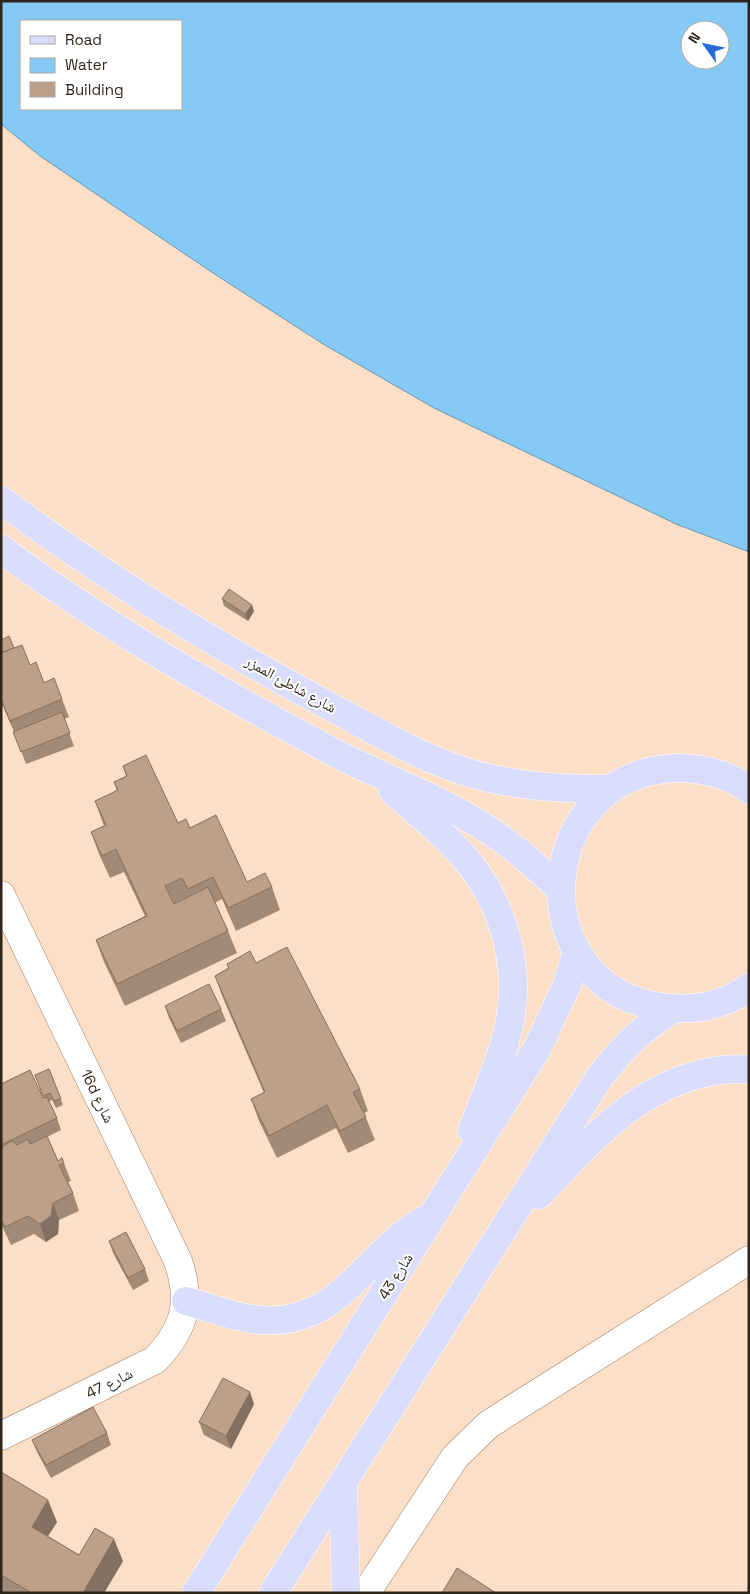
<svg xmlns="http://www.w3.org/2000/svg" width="750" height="1594" viewBox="0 0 750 1594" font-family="'Space Grotesk','Noto Naskh Arabic',sans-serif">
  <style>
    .water { fill: #85caf5; stroke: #6b98b4; fill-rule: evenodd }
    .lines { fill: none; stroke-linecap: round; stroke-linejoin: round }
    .minor-casing { stroke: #9b816a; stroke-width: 29 }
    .major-casing { stroke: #fff; stroke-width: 29 }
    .minor { stroke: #fff; stroke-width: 28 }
    .major { stroke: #dadcfc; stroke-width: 28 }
    .wall { fill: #a28a76 }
    .shaded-wall { fill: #847060 }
    .building { fill: #bca089; stroke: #847060 }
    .labels { text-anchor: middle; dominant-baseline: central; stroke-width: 4; stroke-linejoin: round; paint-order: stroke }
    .street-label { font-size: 15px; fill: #2f251b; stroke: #fff }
  </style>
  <rect width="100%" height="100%" fill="#fcdfc6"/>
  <path class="water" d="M1,1H749V552L676,524L434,408L323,344L213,273L40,156L1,124ZM21,21H181V109H21ZM690,30H720V60H690Z"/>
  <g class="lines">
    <defs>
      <g id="minor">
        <path d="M1,895L178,1261C192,1302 185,1329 155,1360L1,1436"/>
        <polyline points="366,1593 455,1457 488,1425 508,1412 749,1260"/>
      </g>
      <g id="major">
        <path d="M1,500C106,578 218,647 333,708C381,734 428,762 480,776C524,787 566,789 611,789"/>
        <path d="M1,549C102,624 213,688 324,747C377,776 436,796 487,829C514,846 537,867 560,889"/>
        <path d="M749,790C730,774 701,768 677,768C536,772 518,979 655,1006C687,1012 723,1008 749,987"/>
        <path d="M393,791C419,814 448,837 470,864C506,910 522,973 508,1030C500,1064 485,1097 472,1130"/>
        <path d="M539,1195C589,1142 638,1084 714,1071C725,1069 737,1069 749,1069"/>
        <path d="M186,1301C209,1307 236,1318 260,1320C341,1327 364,1252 427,1219"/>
        <polyline points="343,1484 346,1593"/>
        <polyline points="196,1593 537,1049 567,985 577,951"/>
        <path d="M273,1593L599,1078C624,1046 639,1031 673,1009"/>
      </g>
    </defs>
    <use href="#minor" class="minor-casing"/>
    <use href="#major" class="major-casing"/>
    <use href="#minor" class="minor"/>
    <use href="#major" class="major"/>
  </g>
  <g class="wall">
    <polygon points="222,599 254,611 248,621 224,606"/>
    <polygon points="1,640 14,648 30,665 44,683 62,699 69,717 64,719 74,746 26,764 14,732 1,702"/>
    <polygon points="123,766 178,823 190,828 247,882 272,887 280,910 236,931 222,899 215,903 228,931 237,953 125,1006 104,962 96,940 145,916 124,872 110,878 99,854 91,832 104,826 95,801 117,791 114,782 126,776"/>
    <polygon points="256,963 360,1089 368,1111 364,1113 375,1140 348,1153 336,1128 277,1158 259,1121 251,1099 264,1093 223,998 215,976 228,968 227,964"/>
    <polygon points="165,1006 221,1009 226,1021 181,1043 169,1018"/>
    <polygon points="49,1069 63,1105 56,1108 52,1100 49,1101 57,1118 61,1130 47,1137 58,1161 64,1163 71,1181 68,1182 73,1193 79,1211 59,1220 58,1234 46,1242 34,1234 11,1245 1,1224 1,1084 43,1098 44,1098 35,1075"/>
    <polygon points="109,1241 145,1269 149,1281 133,1290 113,1253"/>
    <polygon points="254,1404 231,1449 204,1435 199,1422"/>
    <polygon points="107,1433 111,1445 51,1478 37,1452 32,1440"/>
    <polygon points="1,1472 57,1522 48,1536 79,1555 123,1561 104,1593 1,1593"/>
  </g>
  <g class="shaded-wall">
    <polygon points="252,605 254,611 248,621 245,614"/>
    <polygon points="53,1203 59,1220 58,1234 46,1242 40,1224"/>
    <polygon points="250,1392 254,1404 231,1449 226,1436"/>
    <polygon points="48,1500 57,1522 40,1549 32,1527"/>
    <polygon points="114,1539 123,1561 104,1593 83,1593"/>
  </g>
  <g class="building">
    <polygon points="229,589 252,605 245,614 222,599"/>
    <polygon points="9,636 14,648 1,653 1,640"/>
    <polygon points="22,645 30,665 36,662 44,683 54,678 62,699 10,721 1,699 1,653"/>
    <polygon points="62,712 70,733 21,752 13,732"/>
    <polygon points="146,755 178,823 186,819 190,828 216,815 247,882 265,873 272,887 228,908 213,877 188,889 182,878 165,886 174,904 208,887 228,931 117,984 96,940 147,916 116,849 102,856 91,832 106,825 95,801 118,790 114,782 127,776 123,766"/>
    <polygon points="287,947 360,1089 353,1092 366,1117 340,1131 327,1105 269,1136 251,1099 265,1092 215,976 229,968 227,964 250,951 256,963"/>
    <polygon points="209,984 221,1009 177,1031 165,1006"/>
    <polygon points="49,1069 61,1099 54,1101 50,1093 43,1096 35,1075"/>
    <polygon points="30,1070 43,1098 47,1097 57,1118 1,1145 1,1084"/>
    <polygon points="47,1136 58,1161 62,1158 64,1163 59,1165 73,1193 53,1203 51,1216 40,1224 28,1216 5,1227 1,1220 1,1153 3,1146 12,1141 17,1145 28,1139 30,1144"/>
    <polygon points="126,1232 145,1269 128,1278 109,1241"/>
    <polygon points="223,1378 250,1392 226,1436 199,1422"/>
    <polygon points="93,1407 107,1433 46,1465 32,1440"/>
    <polygon points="1,1472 48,1500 32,1527 79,1555 95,1528 114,1539 83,1593 32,1593 1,1575"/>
    <polygon points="457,1568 496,1593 442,1593"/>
  </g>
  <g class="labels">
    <g class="street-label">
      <text transform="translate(291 684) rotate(29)">شارع شاطئ الممزر</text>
      <text transform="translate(98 1096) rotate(64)">16d شارع</text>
      <text transform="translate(395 1276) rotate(-58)">شارع 43</text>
      <text transform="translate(109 1383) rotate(-26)">شارع 47</text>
    </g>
  </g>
  <rect width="750" height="1594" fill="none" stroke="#2f251b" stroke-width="5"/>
  <rect x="20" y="20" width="162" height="90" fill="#ffffff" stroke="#aca8a4"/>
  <rect x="30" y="36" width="25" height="8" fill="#dadcfc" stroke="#aca8a4"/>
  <text x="65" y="45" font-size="15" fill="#2f251b">Road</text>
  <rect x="30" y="58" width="25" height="15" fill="#85caf5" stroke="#aca8a4"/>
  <text x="65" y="70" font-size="15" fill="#2f251b">Water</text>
  <rect x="30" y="82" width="25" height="15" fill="#bca089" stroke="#aca8a4"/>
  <text x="65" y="95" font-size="15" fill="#2f251b">Building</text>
  <g transform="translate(705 45) rotate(303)"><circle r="24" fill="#ffffff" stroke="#aca8a4"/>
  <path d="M0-4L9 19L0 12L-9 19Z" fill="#286ad6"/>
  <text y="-8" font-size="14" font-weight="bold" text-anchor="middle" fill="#2f251b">N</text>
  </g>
</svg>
